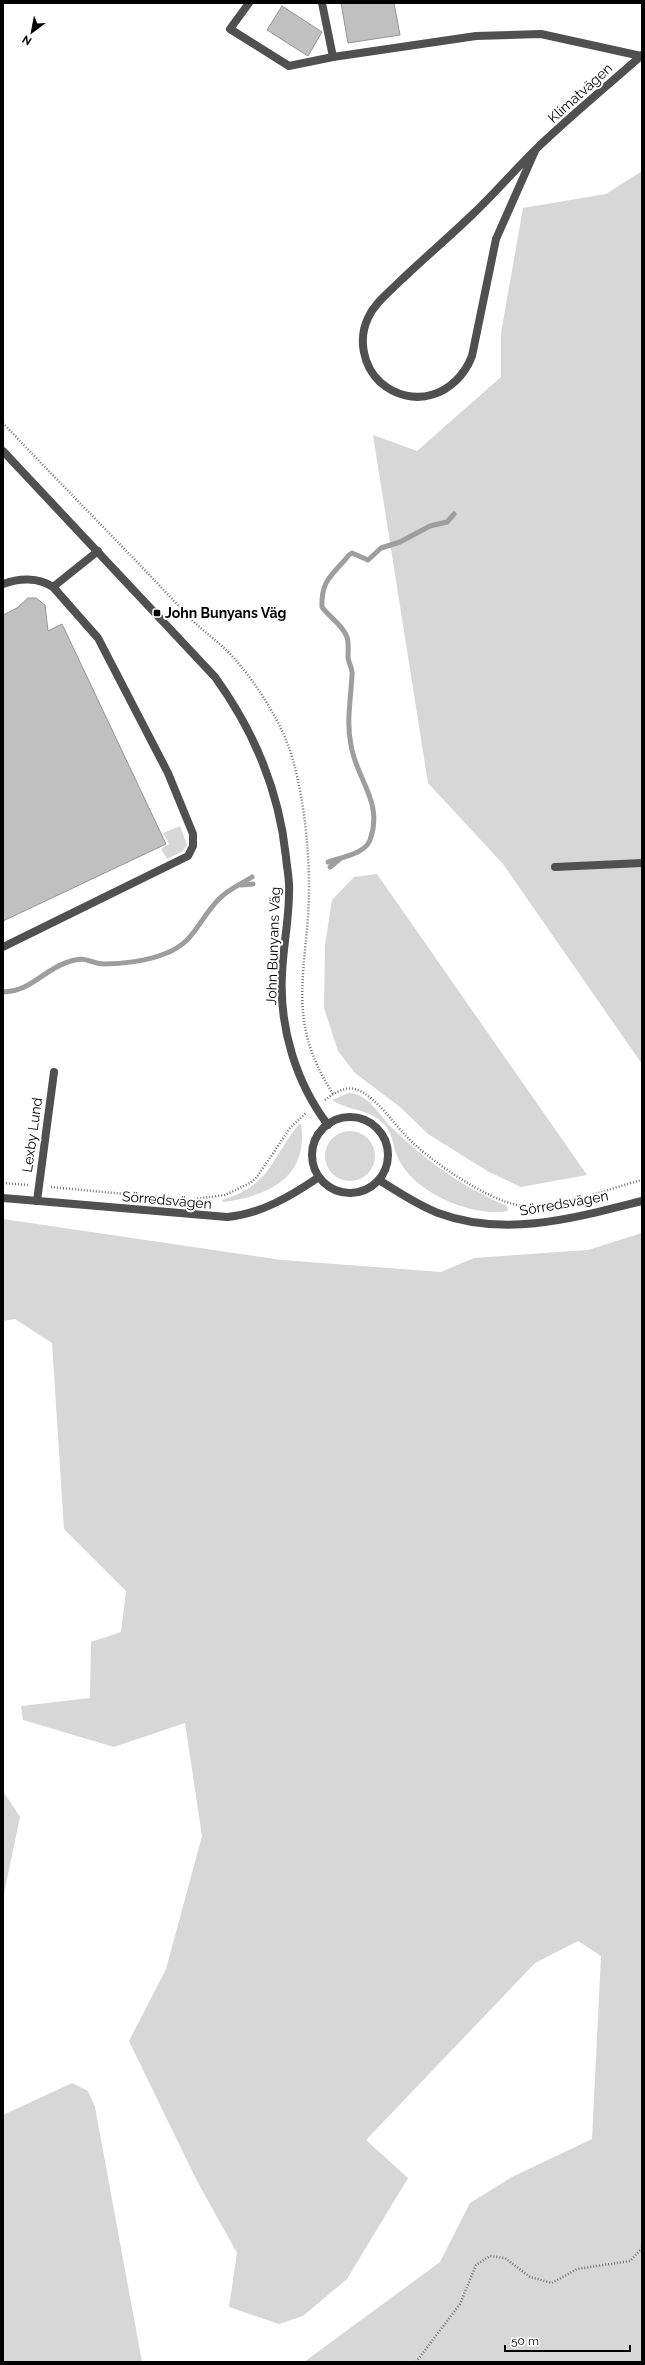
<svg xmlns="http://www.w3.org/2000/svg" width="645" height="2365" viewBox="0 0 645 2365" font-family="Raleway,sans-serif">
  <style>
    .green { fill: #d7d7d7 }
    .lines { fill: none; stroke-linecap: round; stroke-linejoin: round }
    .stream { stroke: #9e9e9e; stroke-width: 5 }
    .building { fill: #c0c0c0; stroke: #949494 }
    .path { stroke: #727272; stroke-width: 2.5; stroke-dasharray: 1 2; stroke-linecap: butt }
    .service { stroke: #505050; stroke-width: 8 }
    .minor { stroke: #505050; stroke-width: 8 }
    .tertiary { stroke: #505050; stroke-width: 8 }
    .poi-dot { fill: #000; stroke: #fff; stroke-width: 1.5 }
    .labels { text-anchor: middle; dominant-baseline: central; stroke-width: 4; stroke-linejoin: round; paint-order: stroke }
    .street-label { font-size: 14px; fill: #000; stroke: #fff }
    .poi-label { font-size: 14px; font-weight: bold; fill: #000; stroke: #fff; text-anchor: start }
  </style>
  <rect width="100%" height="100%" fill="#fff"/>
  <g class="green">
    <polygon points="642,171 642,1064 503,864 428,783 373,435 417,451 501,377 501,333 523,208 606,194"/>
    <polygon points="180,826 187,845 183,851 167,859 161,849 169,844 163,833"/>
    <polygon points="377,874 587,1175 521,1187 489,1172 428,1134 400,1107 355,1073 338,1051 324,1008 325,945 332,900 354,877"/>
    <path d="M348,1093C368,1093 379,1115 392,1128C425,1160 464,1188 507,1206L508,1211C471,1217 414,1193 398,1158C392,1146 394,1135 384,1124C370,1109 349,1111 332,1100Z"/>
    <path d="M299,1124H301C309,1178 268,1196 223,1202L222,1200C270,1186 271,1159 299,1124Z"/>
    <circle cx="350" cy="1156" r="25"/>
    <polygon points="3,1219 282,1260 441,1272 474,1258 588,1250 642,1233 642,2362 304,2362 440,2262 470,2203 512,2177 592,2139 601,1956 578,1941 535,1963 366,2140 408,2178 347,2279 303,2316 279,2324 229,2307 237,2253 197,2181 129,2041 166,1969 202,1836 185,1723 114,1747 23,1720 21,1706 90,1698 91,1642 121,1632 126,1591 64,1529 52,1343 15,1319 3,1321"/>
    <polygon points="3,1791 20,1817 3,1898"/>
    <polygon points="72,2083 88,2091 95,2107 142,2362 3,2362 3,2115"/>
  </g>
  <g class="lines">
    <g class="stream">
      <path d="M328,862C341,857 365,854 370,840C384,802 356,779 351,745C346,722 351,698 352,675C353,669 349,664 348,658C348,651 349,643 347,637C342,624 329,617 322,607C321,579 333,575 349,555L352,553L368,560L381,548L400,542L430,526L447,522L454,514"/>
      <polyline points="330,867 340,859"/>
      <polyline points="241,885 253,884"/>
      <path d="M3,992C32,991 43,970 68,962C88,955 89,964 104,964C122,964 147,961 164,954C195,943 198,920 219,899C227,890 241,884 252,877"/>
    </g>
  </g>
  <g class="building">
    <polygon points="341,3 394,3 400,35 348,43"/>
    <polygon points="282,6 322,32 308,56 267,30"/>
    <polygon points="28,598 36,598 45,605 48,631 62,624 166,844 3,921 3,615 17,608"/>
  </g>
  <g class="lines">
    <g class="path">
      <path d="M3,423C64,488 127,550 187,615C201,630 218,641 231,655C257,683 285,727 294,764C304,801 309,849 309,886C309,970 283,1016 333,1094"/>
      <path d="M325,1100C334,1093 346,1085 358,1090C377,1098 393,1123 408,1138C429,1160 487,1200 518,1205C553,1211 607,1189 642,1180"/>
      <polyline points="3,1183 28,1185"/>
      <polyline points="51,1187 187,1200 225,1195 250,1183 257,1177 290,1128 306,1113"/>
      <polyline points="416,2362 460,2304 476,2265 490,2256 505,2258 530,2277 552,2283 577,2269 630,2261 642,2248"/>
    </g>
    <g class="service">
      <polyline points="249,3 230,29 289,66 333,57 476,36 541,34 641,56"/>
      <polyline points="322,3 333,57"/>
      <path d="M535,151L496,239L472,356C457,395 413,411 380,382C363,366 358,339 368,318C374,304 387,294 397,284C422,260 448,238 473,214C494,194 513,172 534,151C568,118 606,87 642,55"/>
      <path d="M3,584C19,578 38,577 53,587L98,638L168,773L193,834V846L188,856L3,947"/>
      <polyline points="53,587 98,551"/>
    </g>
    <g class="minor">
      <path d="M3,451L215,677C254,731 279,789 286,857C287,869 290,881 289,893C289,920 283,947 282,974C279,1027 296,1083 328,1125"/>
      <polyline points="555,867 642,863"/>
      <polyline points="37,1201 54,1072"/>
    </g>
    <g class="tertiary">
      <circle cx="350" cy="1155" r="38"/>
      <path d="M379,1180C398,1192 417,1205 438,1213C505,1238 575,1218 642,1201"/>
      <path d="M3,1198L227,1217C261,1214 291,1196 319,1177"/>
    </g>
  </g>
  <rect class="poi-dot" x="153" y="609" width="8" height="8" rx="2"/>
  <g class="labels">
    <g class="street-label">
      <text transform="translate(580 93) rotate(-42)">Klimatvägen</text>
      <text transform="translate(273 946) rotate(-88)">John Bunyans Väg</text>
      <text transform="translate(32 1135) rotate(-82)">Lexby Lund</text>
      <text transform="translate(167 1200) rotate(5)">Sörredsvägen</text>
      <text transform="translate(564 1203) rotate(-10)">Sörredsvägen</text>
    </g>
    <g class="poi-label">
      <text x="165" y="613">John Bunyans Väg</text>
    </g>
  </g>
  <rect width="645" height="2365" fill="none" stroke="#000000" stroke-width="8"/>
  <g transform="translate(32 32) rotate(212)" stroke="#ffffff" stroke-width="3" paint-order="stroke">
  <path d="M0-3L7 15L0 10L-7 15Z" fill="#000000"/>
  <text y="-6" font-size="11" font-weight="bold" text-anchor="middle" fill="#000000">N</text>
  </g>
  <path d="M505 2345v6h125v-6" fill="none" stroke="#000000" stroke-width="2"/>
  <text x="511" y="2345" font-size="12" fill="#000000" stroke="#ffffff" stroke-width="3" paint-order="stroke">50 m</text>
</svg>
